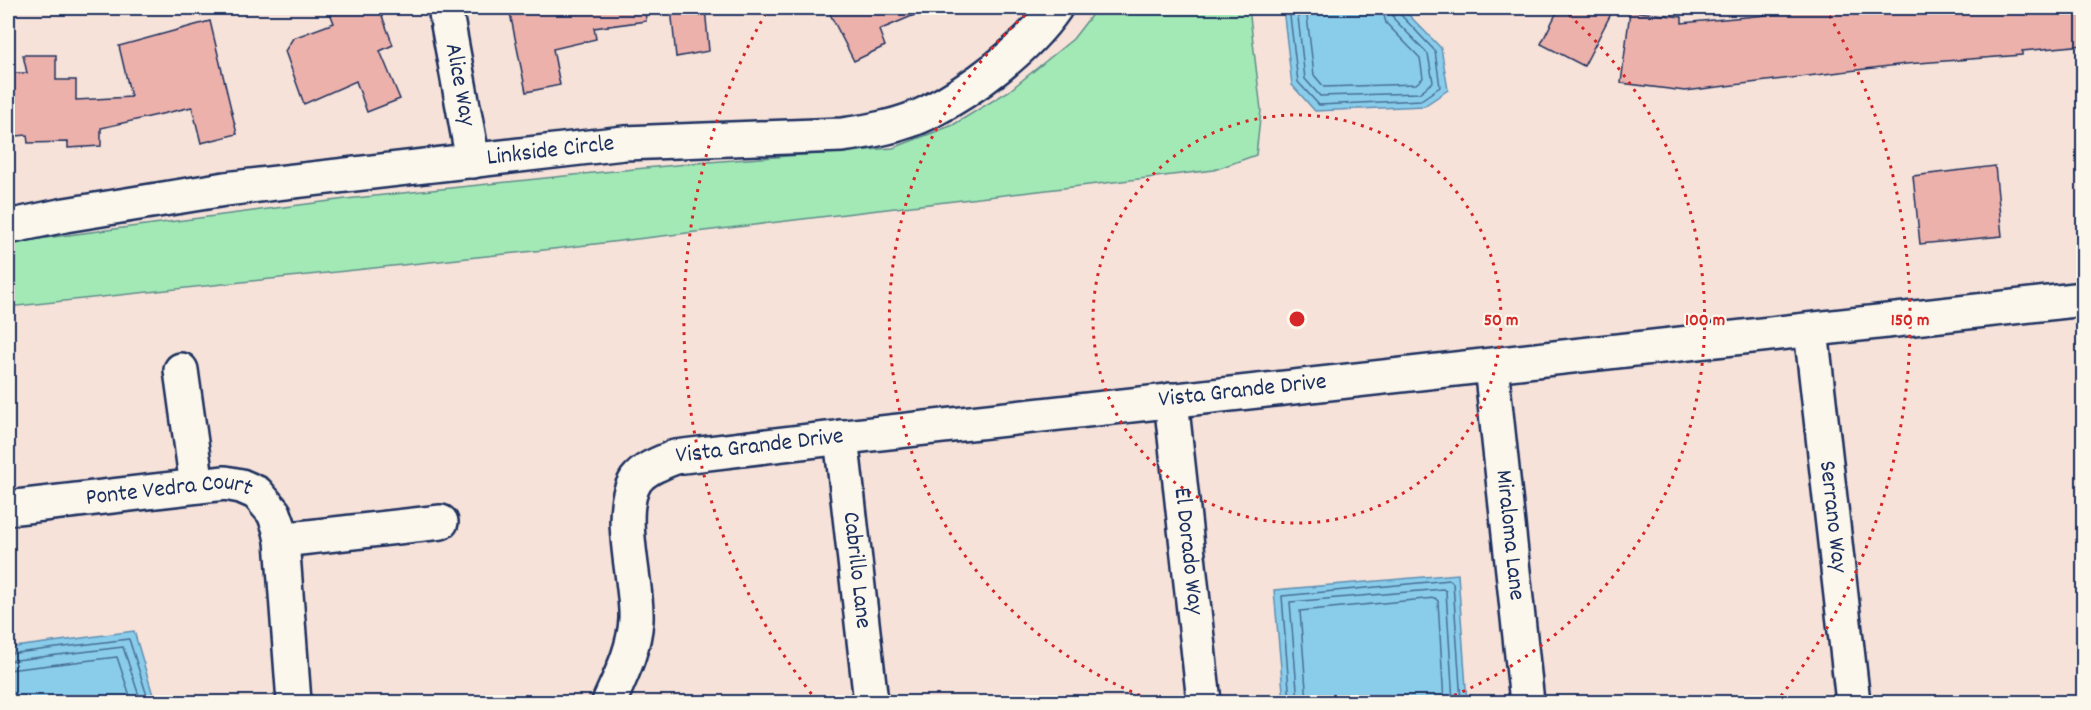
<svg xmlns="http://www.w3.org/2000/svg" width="2091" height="710" viewBox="0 0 2091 710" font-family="Dekko,sans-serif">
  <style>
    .green { fill: #a2e9b6; stroke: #5e8c8a; stroke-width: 1.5 }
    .water { fill: #8acdeb; stroke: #5e8eb3; stroke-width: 1.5 }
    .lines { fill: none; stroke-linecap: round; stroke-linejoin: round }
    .shore { stroke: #476e96; stroke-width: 1.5 }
    .building { fill: #ecb1ab; stroke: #1b2f5e; stroke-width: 1.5 }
    .minor-casing { stroke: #1b2f5e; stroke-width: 38 }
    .minor { stroke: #fbf7ec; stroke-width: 33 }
    .ring { fill: none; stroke: #d62828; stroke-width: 3; stroke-dasharray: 3 6 }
    .labels { text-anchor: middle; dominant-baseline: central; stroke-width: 4.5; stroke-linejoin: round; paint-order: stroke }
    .street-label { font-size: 24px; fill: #1b2f5e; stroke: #fbf7ec }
    .centre { fill: #d62828; stroke: #fbf7ec; stroke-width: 3 }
    .ring-label { font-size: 18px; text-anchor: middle; font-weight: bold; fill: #d62828; stroke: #fbf7ec; stroke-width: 4.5; stroke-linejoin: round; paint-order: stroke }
  </style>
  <rect width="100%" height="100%" fill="#f6e2d8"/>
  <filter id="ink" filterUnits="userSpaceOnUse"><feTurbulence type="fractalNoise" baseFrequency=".0167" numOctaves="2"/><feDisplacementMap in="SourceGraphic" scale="12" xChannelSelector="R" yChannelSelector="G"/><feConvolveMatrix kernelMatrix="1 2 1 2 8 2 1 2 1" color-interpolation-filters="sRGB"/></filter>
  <g filter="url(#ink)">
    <polygon class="green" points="1097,8 1249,8 1261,110 1256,155 1214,170 553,249 8,307 8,244 22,241 346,199 593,173 708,162 893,148 953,125 1009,91 1073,39"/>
    <g class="water">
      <polygon points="1283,8 1402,8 1441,48 1448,90 1424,106 1315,111 1292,85"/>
      <polygon points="1458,574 1467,702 1284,702 1274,590"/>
      <polygon points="134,631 155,702 8,702 8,648"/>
    </g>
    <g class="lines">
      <g class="shore">
        <polyline points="1289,8 1298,82 1319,105 1421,100 1440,87 1435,51 1400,14 1398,8"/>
        <polyline points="1297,8 1305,79 1320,96 1419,93 1433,82 1428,54 1394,19 1391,8"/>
        <polyline points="1306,8 1314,75 1324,87 1416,84 1423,78 1420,58 1386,23 1382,8"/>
        <polyline points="8,654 129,639 149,702"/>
        <polyline points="8,661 123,647 141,702"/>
        <polyline points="8,670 117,657 132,702"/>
        <polyline points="1290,702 1282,596 1450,580 1453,583 1461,702"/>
        <polyline points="1298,702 1290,602 1443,589 1446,591 1453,702"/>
        <polyline points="1307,702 1300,611 1435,598 1438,601 1444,702"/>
      </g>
    </g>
    <g class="building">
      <polygon points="347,8 379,8 393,45 380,51 400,99 367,112 356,81 304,104 285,51 293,38 334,23 330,13"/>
      <polygon points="509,8 645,8 646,21 594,28 596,39 553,49 560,85 526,92"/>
      <polygon points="671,8 705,8 709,51 676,57"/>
      <polygon points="827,8 931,8 879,30 885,46 854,61"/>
      <polygon points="1559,8 1614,8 1584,66 1541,44"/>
      <polygon points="1766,8 2084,8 2084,45 2022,51 2022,55 1906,64 1685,91 1621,83 1630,11 1682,17 1682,23 1766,15"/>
      <polygon points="210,21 237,134 201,143 192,107 101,128 101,146 68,148 68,142 28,143 27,135 16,136 16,123 8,122 8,73 27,73 23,55 56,55 56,80 76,80 76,100 131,97 119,46"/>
      <polygon points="1995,166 2002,236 1920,244 1913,176"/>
    </g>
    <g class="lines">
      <defs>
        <g id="minor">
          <path id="s1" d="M445,8L473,161"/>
          <path id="s2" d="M8,227L65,215L225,189L624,143L842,135C871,131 901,126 927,113C972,90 1026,50 1055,8"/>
          <path id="s3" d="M1811,330L1853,702"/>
          <path id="s4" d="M1491,366L1527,702"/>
          <polyline points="181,370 197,486"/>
          <path id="s5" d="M1171,400L1204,702"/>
          <path id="s6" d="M841,437L871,702"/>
          <path id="s7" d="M8,508L225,483L241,486L257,493L274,513L279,527L282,540L294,702"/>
          <polyline points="282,540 441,522"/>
          <path id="s8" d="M609,702C621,675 634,650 636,620C638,582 615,512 636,480C645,468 661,463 675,457C1144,400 1614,352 2084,299"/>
        </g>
      </defs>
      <use href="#minor" class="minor-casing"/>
      <use href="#minor" class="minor"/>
    </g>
  </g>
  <g class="ring">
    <circle cx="1297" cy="319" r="204"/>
    <path d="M1157 702A408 408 0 0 1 1032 9M1562 9A408 408 0 0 1 1437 702"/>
    <path d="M817 701A613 613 0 0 1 769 8M1825 8A613 613 0 0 1 1777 701"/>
  </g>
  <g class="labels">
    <g class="street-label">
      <text stroke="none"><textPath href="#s1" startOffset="78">Alice Way</textPath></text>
      <text stroke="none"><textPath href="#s2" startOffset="548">Linkside Circle</textPath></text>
      <text stroke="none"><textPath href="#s8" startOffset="846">Vista Grande Drive</textPath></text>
      <text stroke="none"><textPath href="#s8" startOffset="360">Vista Grande Drive</textPath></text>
      <text stroke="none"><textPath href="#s7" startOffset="162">Ponte Vedra Court</textPath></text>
      <text stroke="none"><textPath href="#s3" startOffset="188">Serrano Way</textPath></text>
      <text stroke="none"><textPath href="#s4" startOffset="170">Miraloma Lane</textPath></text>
      <text stroke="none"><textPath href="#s5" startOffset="152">El Dorado Way</textPath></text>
      <text stroke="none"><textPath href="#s6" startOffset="134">Cabrillo Lane</textPath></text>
    </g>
  </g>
  <circle cx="1297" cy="319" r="9" class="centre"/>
  <g class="ring-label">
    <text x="1501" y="325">50 m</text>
    <text x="1705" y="325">100 m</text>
    <text x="1910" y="325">150 m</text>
  </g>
  <rect width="2091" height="710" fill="none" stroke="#fbf7ec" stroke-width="30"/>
  <rect x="15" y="15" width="2061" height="680" fill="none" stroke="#1b2f5e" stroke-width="2" filter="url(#ink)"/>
</svg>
